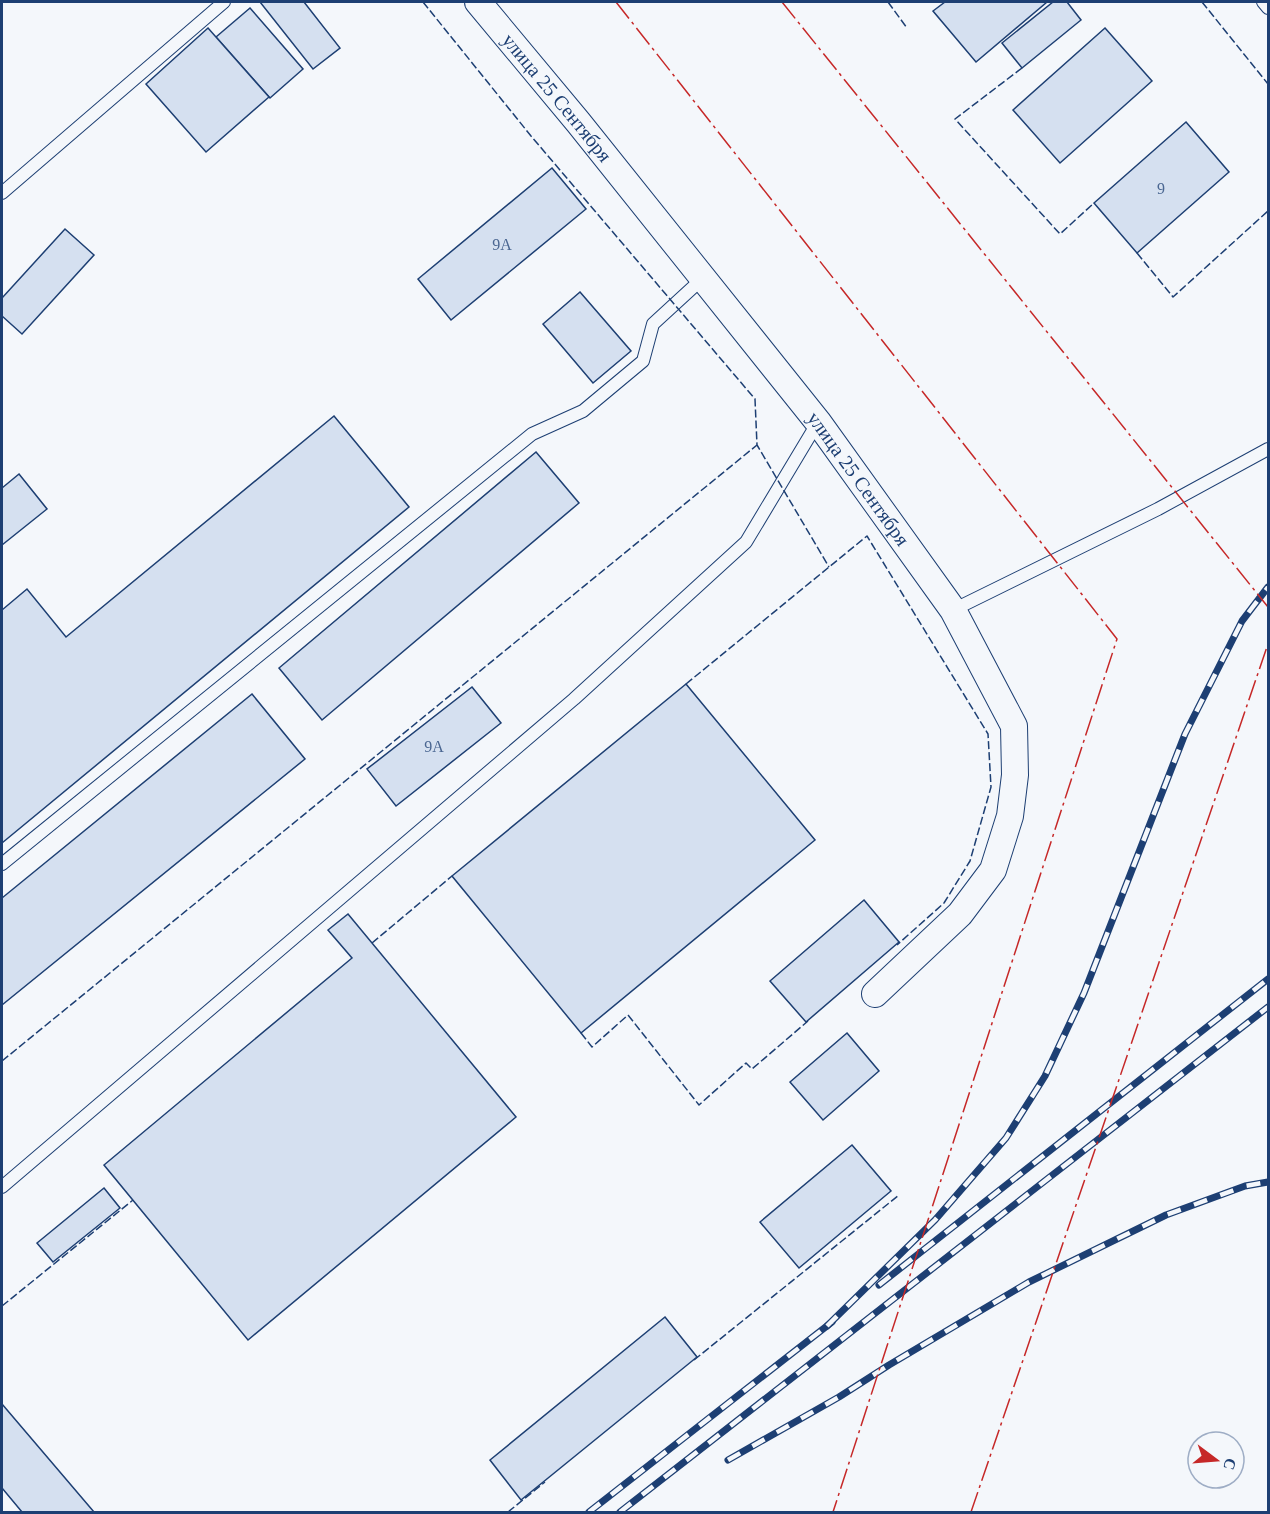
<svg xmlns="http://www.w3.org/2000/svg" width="1270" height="1514" viewBox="0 0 1270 1514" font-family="'Times New Roman',serif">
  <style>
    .building { fill: #d5e0f0; stroke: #1d3f73; stroke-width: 1.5 }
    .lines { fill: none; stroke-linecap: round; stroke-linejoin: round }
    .lane-casing { stroke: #1d3f73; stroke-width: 14 }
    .street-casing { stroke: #1d3f73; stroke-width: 28 }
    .lane { stroke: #f4f7fb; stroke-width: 12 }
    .street { stroke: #f4f7fb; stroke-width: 26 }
    .rail-casing { stroke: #1d3f73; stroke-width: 7 }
    .rail { stroke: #f4f7fb; stroke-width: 4.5; stroke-dasharray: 14; stroke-linecap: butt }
    .fence { stroke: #1d3f73; stroke-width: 1.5; stroke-dasharray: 8 3; stroke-linecap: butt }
    .power { stroke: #c62828; stroke-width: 1.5; stroke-dasharray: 21 4.5 3 4.5; stroke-linecap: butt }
    .labels { text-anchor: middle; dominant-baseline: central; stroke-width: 4.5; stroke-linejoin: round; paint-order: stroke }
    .number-label { font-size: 16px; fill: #4b6792 }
    .street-label { font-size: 20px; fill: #1d3f73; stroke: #f4f7fb }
  </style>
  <rect width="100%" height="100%" fill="#f4f7fb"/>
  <g class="building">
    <polygon points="260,2 304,2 340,48 313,69"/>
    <polygon points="945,2 1047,2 976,62 933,11"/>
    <polygon points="1053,2 1067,2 1081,20 1022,68 1002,43"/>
    <polygon points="250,8 303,69 270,98 216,37"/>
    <polygon points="208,28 269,97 206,152 146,84"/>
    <polygon points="1105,28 1152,81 1060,163 1013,110"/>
    <polygon points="1186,122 1229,172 1137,253 1094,203"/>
    <polygon points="552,168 586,209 451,320 418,279"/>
    <polygon points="65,229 94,255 22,334 2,316 2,298"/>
    <polygon points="580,292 631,351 593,383 543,324"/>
    <polygon points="334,416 409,507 2,843 2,610 27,589 66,637"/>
    <polygon points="536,452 579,503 322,720 279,668"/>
    <polygon points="19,474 47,509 2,545 2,488"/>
    <polygon points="686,684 815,840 581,1033 452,876"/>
    <polygon points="472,687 501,723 396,806 367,769"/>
    <polygon points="252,694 305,759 2,1005 2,898"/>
    <polygon points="864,900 899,942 806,1022 770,981"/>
    <polygon points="348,914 516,1117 248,1340 104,1165 352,958 328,930"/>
    <polygon points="847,1033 879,1071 823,1120 790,1082"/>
    <polygon points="852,1145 891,1191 799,1268 760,1222"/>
    <polygon points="104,1188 120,1208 53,1262 37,1243"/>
    <polygon points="665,1317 697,1357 521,1500 490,1460"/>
    <polygon points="2,1404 94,1512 22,1512 2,1488"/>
  </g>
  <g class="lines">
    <defs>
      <g id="lane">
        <polyline points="1263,2 1268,8"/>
        <polyline points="2,193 224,2"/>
        <polyline points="953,610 1158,509 1268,449"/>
        <polyline points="2,864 532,434 583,411 643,361 653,324 702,279"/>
        <polyline points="2,1187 574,699 746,542 818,422"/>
      </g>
      <g id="street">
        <path id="s1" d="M478,2L578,122L818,422L953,610L1014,726L1015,775L1010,816L993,870L960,914L875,994"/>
      </g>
    </defs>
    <use href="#lane" class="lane-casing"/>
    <use href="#street" class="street-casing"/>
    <use href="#lane" class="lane"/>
    <use href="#street" class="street"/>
    <defs>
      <g id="rail">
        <polyline points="879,1285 1268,979"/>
        <polyline points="827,1326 935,1220 1006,1138 1045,1076 1084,993 1185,734 1242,621 1268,587"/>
        <polyline points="728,1460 839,1397 889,1365 1029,1282 1166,1215 1245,1186 1268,1182"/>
        <polyline points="589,1512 832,1322"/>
        <polyline points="620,1512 1268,1007"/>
      </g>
    </defs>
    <use href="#rail" class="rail-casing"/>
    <use href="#rail" class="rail"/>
    <g class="fence">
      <polyline points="423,2 531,136 755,399 757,445 829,567"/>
      <polyline points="888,2 907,28"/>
      <polyline points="1202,2 1268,84"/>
      <polyline points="1022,68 955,119 1060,234 1094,203"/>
      <polyline points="1137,253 1173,297 1268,211"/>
      <polyline points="686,684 867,536 988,734 991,787 970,861 944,903 897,945"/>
      <polyline points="372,943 452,876"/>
      <polyline points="581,1033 592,1047 628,1015 699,1105 746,1063 752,1069 808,1021"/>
      <polyline points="2,1061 757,445"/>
      <polyline points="2,1306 133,1200"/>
      <polyline points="694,1360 899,1195"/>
      <polyline points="508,1512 545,1482"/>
    </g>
    <g class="power">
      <polyline points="616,2 1117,639 833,1512"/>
      <polyline points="782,2 1268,607"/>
      <polyline points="971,1512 1268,644"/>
    </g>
  </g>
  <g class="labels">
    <g class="number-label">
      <text x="1161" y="188">9</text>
      <text x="502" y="244">9А</text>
      <text x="434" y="746">9А</text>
    </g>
    <g class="street-label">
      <text stroke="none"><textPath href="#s1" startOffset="124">улица 25 Сентября</textPath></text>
      <text stroke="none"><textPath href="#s1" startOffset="610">улица 25 Сентября</textPath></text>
    </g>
  </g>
  <rect width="1270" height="1514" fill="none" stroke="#1d3f73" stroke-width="6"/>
  <g transform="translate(1216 1460) rotate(106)"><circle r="28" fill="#f4f7fb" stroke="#9eadc5" stroke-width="1.5"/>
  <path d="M0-4.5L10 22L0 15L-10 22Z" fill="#c62828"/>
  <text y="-9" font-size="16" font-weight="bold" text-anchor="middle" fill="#1d3f73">С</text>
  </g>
</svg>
